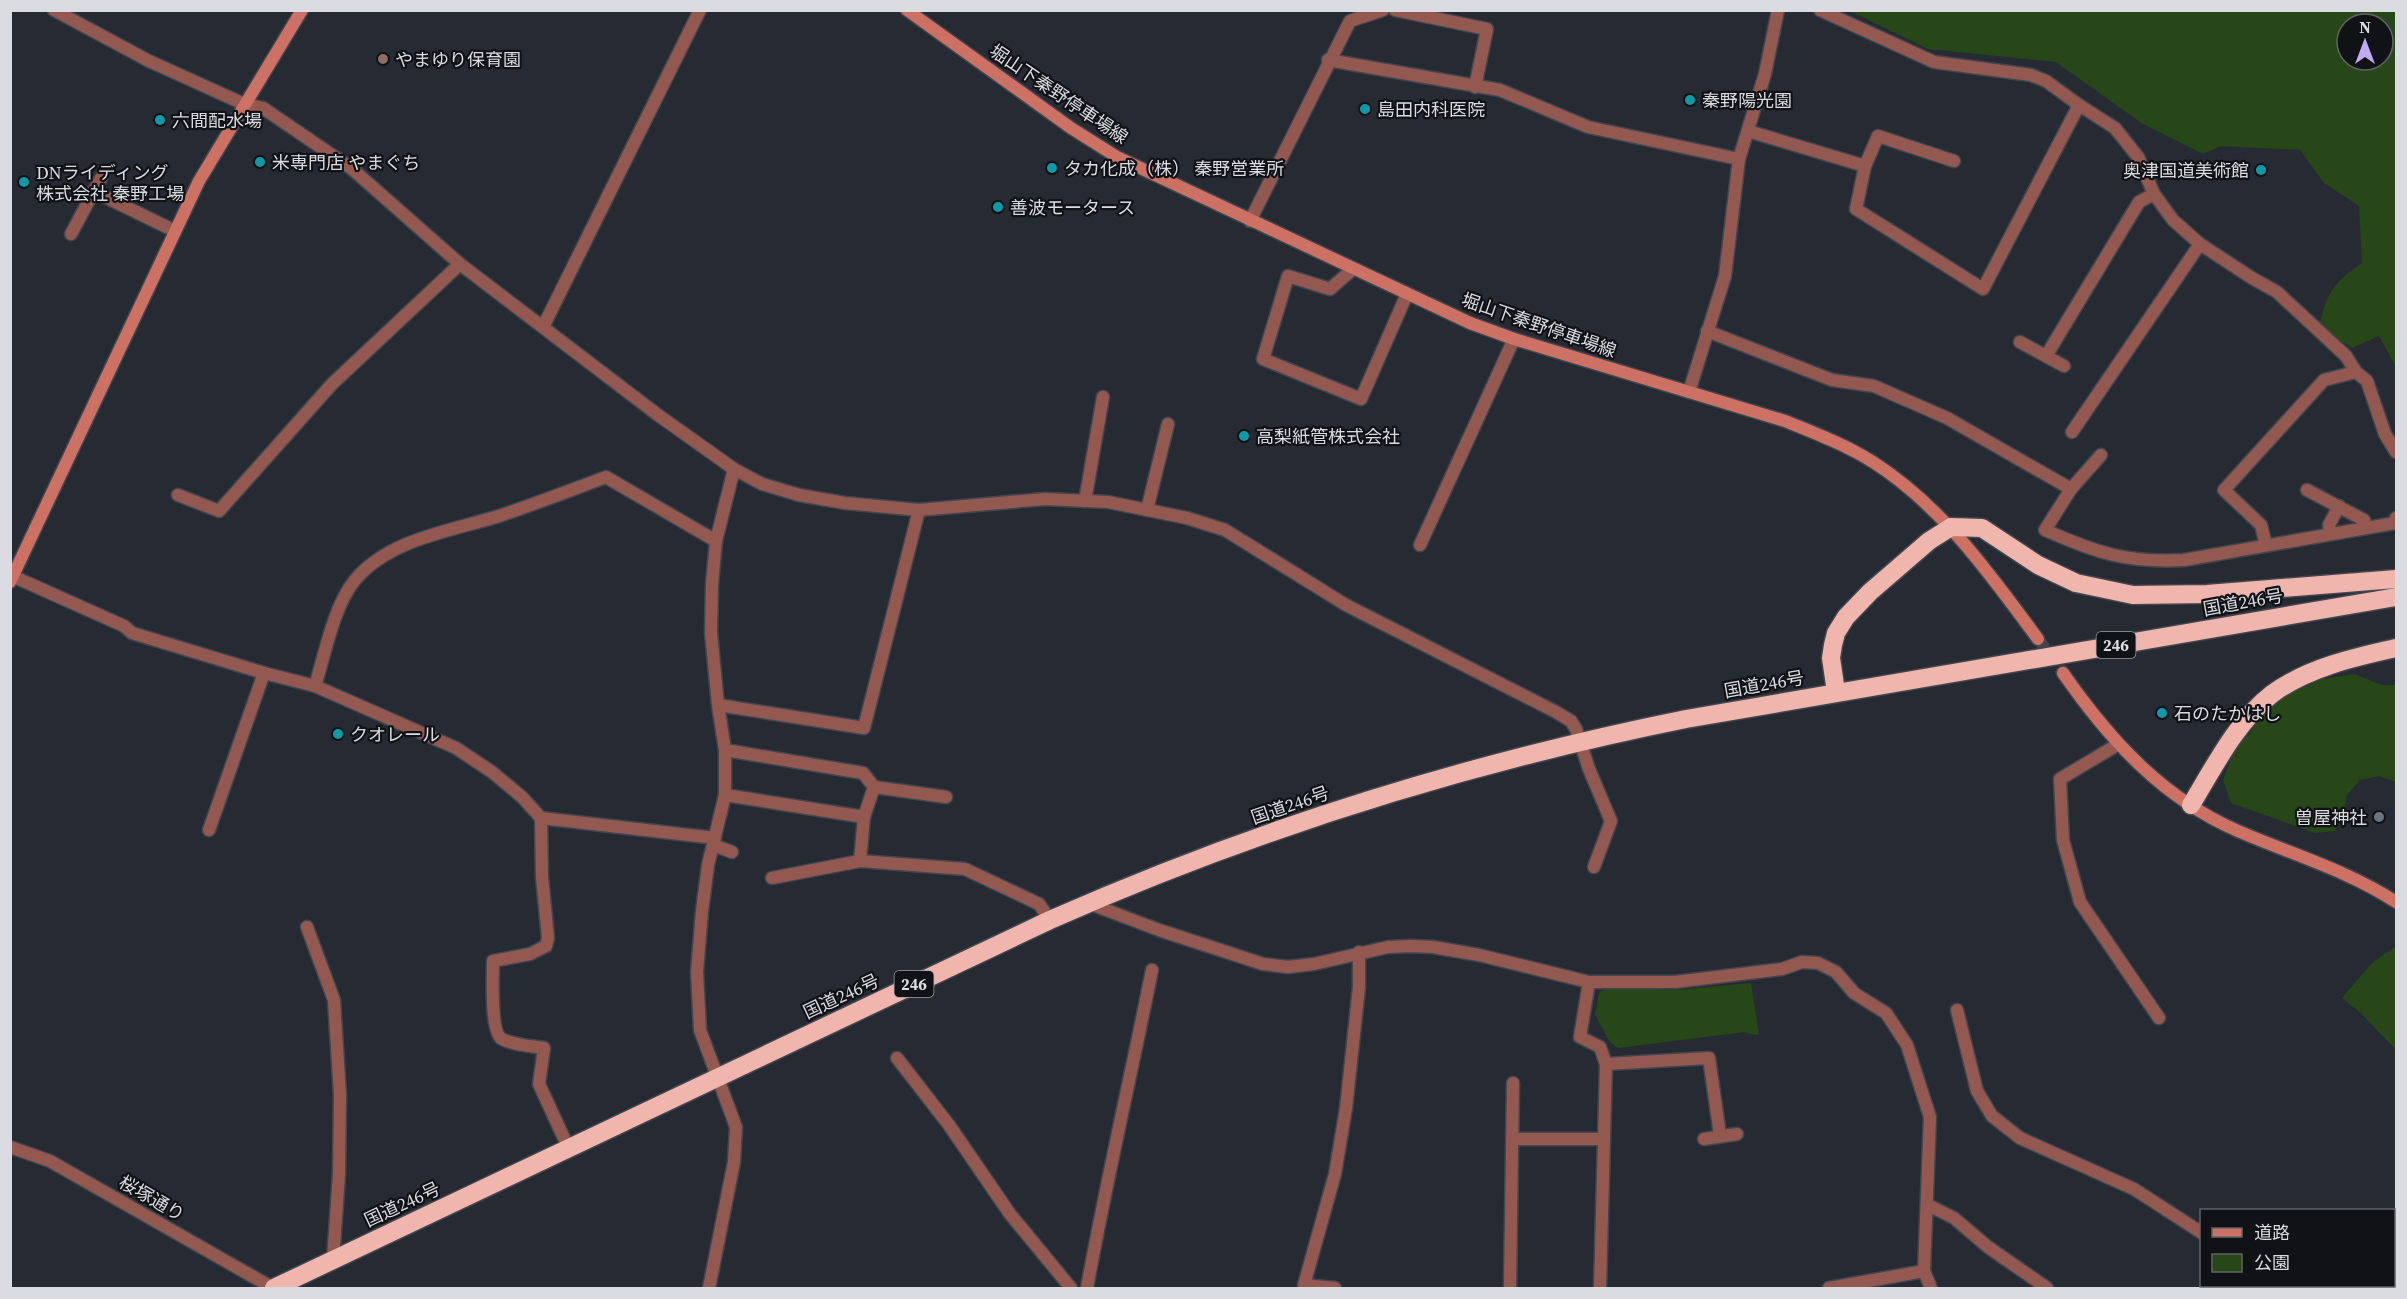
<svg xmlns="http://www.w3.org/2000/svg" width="2407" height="1299" viewBox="0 0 2407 1299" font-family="'Source Serif 4','Noto Sans JP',serif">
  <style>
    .green { fill: #274718; fill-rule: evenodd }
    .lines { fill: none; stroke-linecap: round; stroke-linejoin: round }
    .secondary-tunnel { stroke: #41454c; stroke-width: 12; stroke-dasharray: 12 6; stroke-linecap: butt }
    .street-casing { stroke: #43464e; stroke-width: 15 }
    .secondary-casing { stroke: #43464e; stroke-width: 15 }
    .highway-casing { stroke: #43464e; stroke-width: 21 }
    .street { stroke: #935951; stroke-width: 12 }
    .secondary { stroke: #ce7165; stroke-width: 12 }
    .highway { stroke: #f0b5ac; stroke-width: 18 }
    .education-dot { fill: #8d6e63; stroke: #111216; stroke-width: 2 }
    .culture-dot { fill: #0f9aa8; stroke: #111216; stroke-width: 2 }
    .worship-dot { fill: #6b7280; stroke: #111216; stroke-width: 2 }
    .labels { text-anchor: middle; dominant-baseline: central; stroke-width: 4.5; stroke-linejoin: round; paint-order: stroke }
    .shield { fill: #111216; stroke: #9e9fa4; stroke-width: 1.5 }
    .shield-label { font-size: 16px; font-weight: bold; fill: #dadce1 }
    .poi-label { font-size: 18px; fill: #dadce1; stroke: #111216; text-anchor: start }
    .street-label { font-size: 18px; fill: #dadce1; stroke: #111216 }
  </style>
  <rect width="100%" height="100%" fill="#262a32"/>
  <g class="green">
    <path d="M1850,11H2396V367L2379,336L2352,348L2334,337L2320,322C2328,291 2335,281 2362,263L2359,206L2324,183L2300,150L2221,146L2203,154L2143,124L2056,62L1928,49ZM2347,24H2383V60H2347Z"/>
    <polygon points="2354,674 2382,685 2396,685 2396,782 2379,776 2360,780 2347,795 2343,815 2335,831 2315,833 2231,803 2223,780 2235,748 2250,733 2266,709 2311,681"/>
    <polygon points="2396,946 2396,1050 2361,1013 2342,998 2372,963"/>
    <polygon points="1751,983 1759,1034 1754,1035 1745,1032 1618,1048 1610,1042 1595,1015 1599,993 1606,988 1675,990"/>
  </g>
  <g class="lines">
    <polyline class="secondary-tunnel" points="2038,639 2063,673"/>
    <defs>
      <g id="street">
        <polyline points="54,10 149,61 244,104 263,108 351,168 460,264 658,415 734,469 762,484 799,495 845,503 919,510 1045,499 1108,502 1187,518 1225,530 1346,605 1556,712 1571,721 1576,729 1589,769 1611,821 1594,867"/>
        <polyline points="1395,10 1487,29 1475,87"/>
        <polyline points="1820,10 1934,62 2031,75 2046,81 2079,105 2115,128 2138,157 2154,194 2173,220 2200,244 2252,278 2277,292 2346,356 2356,372 2367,381 2385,434 2396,452"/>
        <polyline points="1328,60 1500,90 1588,127 1739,159"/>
        <polyline points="1748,131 1865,166"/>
        <polyline points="1954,161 1878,136 1865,166 1856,209 1983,289 2079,105"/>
        <polyline points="93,191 175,231"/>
        <polyline points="1250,221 1350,21 1383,10"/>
        <polyline points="71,234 101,178"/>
        <polyline points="1353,269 1330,289 1288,276 1263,359 1361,399 1407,294"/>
        <polyline points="543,327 700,10"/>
        <path d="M1707,331L1832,380L1874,386L1947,418L2071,489L2045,530C2097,553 2127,563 2184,560L2395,523L2396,518"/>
        <polyline points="2020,342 2064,366"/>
        <polyline points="2046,356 2139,202 2154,194"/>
        <polyline points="1689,392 1725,276 1739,159 1765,74 1778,10"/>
        <polyline points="2072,432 2200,244"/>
        <polyline points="2071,489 2101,455"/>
        <polyline points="2307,490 2364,520 2367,527"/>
        <polyline points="178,495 219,511 332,384 460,264"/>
        <polyline points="1085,501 1103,397"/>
        <polyline points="1147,510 1168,424"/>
        <polyline points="2330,533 2329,525 2339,506"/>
        <polyline points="1420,545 1514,339"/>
        <polyline points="2266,545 2261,525 2224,490 2324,380 2356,372"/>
        <path d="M10,575L124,626L132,633L264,673L315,686L456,748L492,772L522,797L541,818L542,877L548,938L546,946L530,954L493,961C493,975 490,1032 502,1039C513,1045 531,1046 544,1048L539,1084L569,1149"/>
        <path d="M315,686C325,654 334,605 355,580C389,539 451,531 499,516C535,504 571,490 606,477L716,541"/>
        <polyline points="718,705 864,728 919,510"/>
        <polyline points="2117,745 2060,779 2063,840 2080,902 2159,1018"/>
        <polyline points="725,750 863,773 874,787 946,797"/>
        <polyline points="725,795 864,817"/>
        <polyline points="541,818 715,838"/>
        <polyline points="209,830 264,673"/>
        <polyline points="713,845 732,852"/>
        <polyline points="860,861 864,817 874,787"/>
        <polyline points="772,878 860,861 965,869 1039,904 1050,920"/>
        <polyline points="1088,903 1159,930 1263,964 1288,967 1314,964 1388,947 1411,946 1433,947 1479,955 1589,982 1675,982 1782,969 1802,962 1818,963 1836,972 1854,993 1886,1013 1907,1045 1930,1117 1924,1271 1931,1288"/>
        <polyline points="307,927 334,1000 340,1095 339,1174 333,1260"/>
        <polyline points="1589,982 1580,1037 1600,1047 1606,1064 1600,1288"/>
        <polyline points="1957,1010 1977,1091 1992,1116 2020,1138 2134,1189 2202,1233"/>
        <polyline points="897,1058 949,1125 1010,1214 1071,1288"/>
        <polyline points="1606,1064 1709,1058 1720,1135"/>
        <polyline points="1513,1139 1602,1139"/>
        <polyline points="1704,1139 1737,1134"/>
        <polyline points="10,1147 50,1161 273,1288"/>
        <polyline points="1928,1205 1954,1218 1988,1247 2047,1288"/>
        <polyline points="2304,1286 2316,1288"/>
        <polyline points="709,1288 734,1162 736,1127 700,1030 697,972 702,911 708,865 725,795 725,750 718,705 711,633 712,584 716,541 734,469"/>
        <path d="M1087,1288C1106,1182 1131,1076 1152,970"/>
        <polyline points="1335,1288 1304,1285 1335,1174 1346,1108 1359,987 1359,952"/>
        <polyline points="1510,1288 1513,1083"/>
        <polyline points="1829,1288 1924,1271"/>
      </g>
      <g id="secondary">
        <path d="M907,10L1071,128L1117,157L1470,323L1514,339L1785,421C1815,433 1846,445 1873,462C1942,506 1990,574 2038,639"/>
        <polyline points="10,582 199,181 302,10"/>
        <path d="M2063,673C2109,739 2162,798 2238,831C2291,854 2347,870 2396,902"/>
      </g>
      <g id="highway">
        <polyline points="1836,692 1831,658 1833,645 1836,633 1846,617 1870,592 1929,541 1951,527 1982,528 2038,565 2076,583 2133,595 2207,594 2396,579"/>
        <path d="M2191,805C2214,767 2237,721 2272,694C2307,668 2355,657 2396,648"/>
        <path d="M274,1288L1050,920C1253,830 1468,763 1686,719L2396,597"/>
      </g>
    </defs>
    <use href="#street" class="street-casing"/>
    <use href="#secondary" class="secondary-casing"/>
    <use href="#highway" class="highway-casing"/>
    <use href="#street" class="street"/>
    <use href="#secondary" class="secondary"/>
    <use href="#highway" class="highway"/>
  </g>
  <circle class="education-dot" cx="383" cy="59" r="6"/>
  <g class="culture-dot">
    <circle cx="1690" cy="100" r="6"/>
    <circle cx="1365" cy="109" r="6"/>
    <circle cx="160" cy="120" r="6"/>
    <circle cx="260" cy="162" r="6"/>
    <circle cx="1052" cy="168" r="6"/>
    <circle cx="2261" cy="170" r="6"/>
    <circle cx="24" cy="182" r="6"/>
    <circle cx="998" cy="207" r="6"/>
    <circle cx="1244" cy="436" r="6"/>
    <circle cx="2162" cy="713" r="6"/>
    <circle cx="338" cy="734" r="6"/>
  </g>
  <circle class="worship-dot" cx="2379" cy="817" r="6"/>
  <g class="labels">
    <g class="shield">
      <rect x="2096.5" y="632" width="39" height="26" rx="4.5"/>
      <rect x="894.5" y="971" width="39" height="26" rx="4.5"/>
    </g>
    <g class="shield-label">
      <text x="2116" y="645">246</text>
      <text x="914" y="984">246</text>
    </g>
    <g class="poi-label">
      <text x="395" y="59">やまゆり保育園</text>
      <text x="1702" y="100">秦野陽光園</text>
      <text x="1377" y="109">島田内科医院</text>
      <text x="172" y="120">六間配水場</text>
      <text x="272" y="162">米専門店 やまぐち</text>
      <text x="1064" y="168">タカ化成（株） 秦野営業所</text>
      <text x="2249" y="170" text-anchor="end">奥津国道美術館</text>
      <text x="36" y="172">DNライディング<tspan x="36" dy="21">株式会社 秦野工場</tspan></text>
      <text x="1010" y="207">善波モータース</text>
      <text x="1256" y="436">高梨紙管株式会社</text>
      <text x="2174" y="713">石のたかはし</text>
      <text x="350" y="734">クオレール</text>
      <text x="2367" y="817" text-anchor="end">曽屋神社</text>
    </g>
    <g class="street-label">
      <text transform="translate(1059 94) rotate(34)">堀山下秦野停車場線</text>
      <text transform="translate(1539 325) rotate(19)">堀山下秦野停車場線</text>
      <text transform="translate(2243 602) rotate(-10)">国道246号</text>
      <text transform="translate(1764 684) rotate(-10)">国道246号</text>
      <text transform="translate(1290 805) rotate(-19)">国道246号</text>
      <text transform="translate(841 996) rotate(-25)">国道246号</text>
      <text transform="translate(152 1198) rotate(30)">桜塚通り</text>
      <text transform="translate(402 1204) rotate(-25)">国道246号</text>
    </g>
  </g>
  <rect width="2407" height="1299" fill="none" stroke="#dadce1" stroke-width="24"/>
  <rect x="2200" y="1209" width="195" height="78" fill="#111216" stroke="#616367" stroke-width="1.5"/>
  <rect x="2212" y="1228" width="30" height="9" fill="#ce7165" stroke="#616367" stroke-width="1.5"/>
  <text x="2254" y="1239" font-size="18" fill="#dadce1">道路</text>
  <rect x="2212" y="1254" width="30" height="18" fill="#274718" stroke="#616367" stroke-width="1.5"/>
  <text x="2254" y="1269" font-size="18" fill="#dadce1">公園</text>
  <g transform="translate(2365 42)"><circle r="28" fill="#111216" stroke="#616367" stroke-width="1.5"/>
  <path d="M0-4.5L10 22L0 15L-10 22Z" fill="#c1a8f3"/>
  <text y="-9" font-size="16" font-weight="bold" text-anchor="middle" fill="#dadce1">N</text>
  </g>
</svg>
